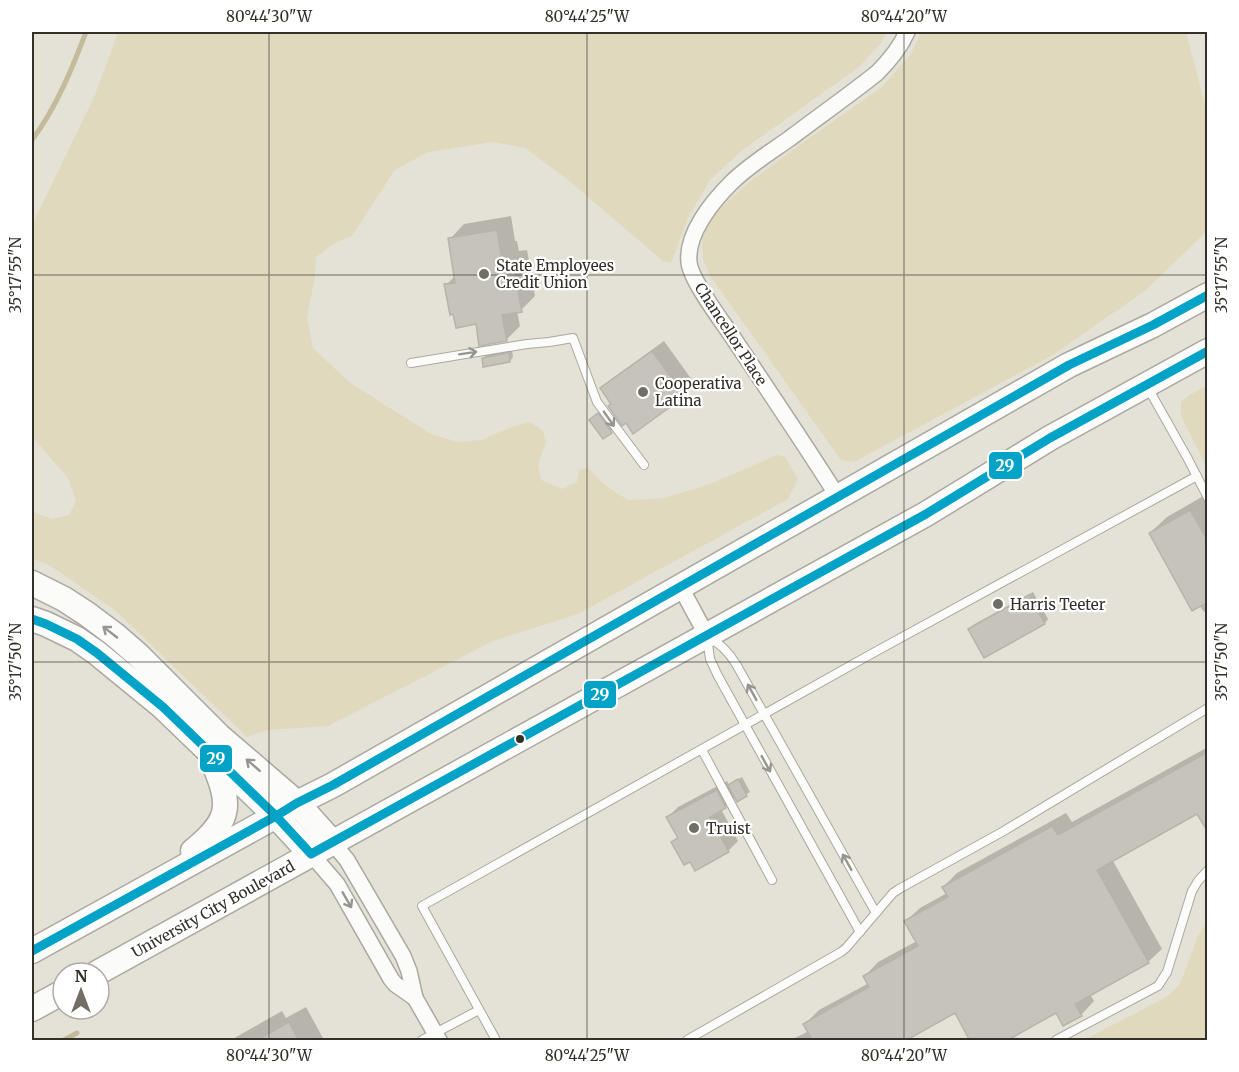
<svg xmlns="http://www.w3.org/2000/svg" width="1239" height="1072" viewBox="0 0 1239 1072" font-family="Merriweather,serif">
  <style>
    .green { fill: #e0d9be }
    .shadow { fill: #0003 }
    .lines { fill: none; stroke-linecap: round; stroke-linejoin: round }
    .stream { stroke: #c3bb99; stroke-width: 5 }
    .building { fill: #c5c3ba; stroke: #b6b4ab; stroke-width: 1.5 }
    .lane-casing { stroke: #aaa8a0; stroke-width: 10 }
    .street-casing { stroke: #aaa8a0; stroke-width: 18 }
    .primary-casing { stroke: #aaa8a0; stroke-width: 27 }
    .lane { stroke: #fbfbf9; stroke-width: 8 }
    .street { stroke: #fbfbf9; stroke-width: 15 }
    .primary { stroke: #fbfbf9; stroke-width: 24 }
    .bus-1-casing { stroke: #fff; stroke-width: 14 }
    .bus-1 { stroke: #02a3c6; stroke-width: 9 }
    .oneway { stroke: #969690 }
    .ticks { fill: none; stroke: #323028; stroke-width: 1.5; stroke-opacity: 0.45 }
    .poi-dot { fill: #706e65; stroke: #fff; stroke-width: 2 }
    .bus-dot { fill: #323028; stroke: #fff; stroke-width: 2 }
    .labels { text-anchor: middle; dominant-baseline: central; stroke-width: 4.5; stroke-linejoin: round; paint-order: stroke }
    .poi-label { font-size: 15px; fill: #323028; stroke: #fff; text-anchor: start }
    .street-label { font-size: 15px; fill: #323028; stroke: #fff }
    .line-badge { stroke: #fff; stroke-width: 2 }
    .badge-label { font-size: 16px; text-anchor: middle; font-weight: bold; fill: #fff }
    .neatline { fill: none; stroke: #323028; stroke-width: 2 }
    .ticks-label { font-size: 15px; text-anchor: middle; fill: #323028 }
  </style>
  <rect width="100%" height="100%" fill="#e4e2d6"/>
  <g class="green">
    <polygon points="118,32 887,32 881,43 859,67 740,152 710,180 688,218 671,263 663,261 567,179 525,148 493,142 428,152 394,171 352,236 333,244 316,257 315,276 307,318 313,348 349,382 431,434 458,442 481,440 514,426 530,422 543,431 546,443 538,464 541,480 562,489 577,482 579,470 588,468 605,485 628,500 664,498 710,484 777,455 785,457 798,479 788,499 578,614 493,641 328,726 267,730 247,737 116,611 49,565 32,558 32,512 52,519 69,515 76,501 68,478 36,441 32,438 32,225 95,95"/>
    <polygon points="921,32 1186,32 1207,112 1207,231 1146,290 1053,355 854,462 841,460 710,276 703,259 702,238 713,215 749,182 812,136 882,87 911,54"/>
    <polygon points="1207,385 1207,468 1181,416 1181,402 1190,395"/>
    <polygon points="1207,922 1207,1040 1084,1040 1168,996 1180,984 1198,936"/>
  </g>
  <g class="shadow">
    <polygon points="511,216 515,241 517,241 519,251 527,250 535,296 521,310 517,311 520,326 506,340 446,285 455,276 450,239 464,224"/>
    <polygon points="664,341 695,384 684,395 613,403 602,388 613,378"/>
    <polygon points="512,350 513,357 510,361 483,358 487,354"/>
    <polygon points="602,411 615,428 604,437 594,416"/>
    <polygon points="1207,494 1208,610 1204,612 1150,533 1167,517"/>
    <polygon points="1033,592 1048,619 1045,623 984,656 970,629 973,625"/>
    <polygon points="1208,747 1208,828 1198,812 1112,859 1162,949 1148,962 1090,994 1094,1001 1081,1015 1057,1011 956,1011 902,1040 791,1040 809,1031 805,1024 819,1010 869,983 865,976 878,962 917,941 906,921 920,908 947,893 943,887 957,873 1066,813 1072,822"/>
    <polygon points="742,777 750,792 737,800 736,796 725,807 721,809 738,841 728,851 691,860 673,842 679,836 668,817 678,807 727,781 729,785"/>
    <polygon points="306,1007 324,1040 231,1040 282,1011 286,1018"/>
  </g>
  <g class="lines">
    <g class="stream">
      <path d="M32,140C56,108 72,69 86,32"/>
      <polyline points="64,1040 77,1033"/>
    </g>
  </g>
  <g class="building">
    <polygon points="497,230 501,255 503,254 505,264 513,263 522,312 502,315 507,341 479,346 476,324 456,328 453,314 450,315 444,284 455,283 448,238"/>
    <polygon points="652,351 685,396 633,434 626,423 622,426 608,406 611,404 600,388"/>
    <polygon points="509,353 510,362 483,367 482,358"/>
    <polygon points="598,413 612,433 603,439 589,420"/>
    <polygon points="1190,510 1208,541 1208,602 1192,611 1149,533"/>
    <polygon points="1029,595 1045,624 984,658 968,629"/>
    <polygon points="1208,752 1208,832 1197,814 1097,870 1149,963 1075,1004 1082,1016 1063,1026 1056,1013 1006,1041 970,1041 955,1013 905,1041 813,1041 803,1024 869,987 863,976 918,946 904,921 948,897 942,887 1052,826 1058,835"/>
    <polygon points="738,779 747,796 737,802 728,785"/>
    <polygon points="717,790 726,808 710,817 729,852 695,871 690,862 684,865 671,842 678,838 666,817"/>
    <polygon points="289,1022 299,1041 255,1041"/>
  </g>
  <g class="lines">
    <defs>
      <g id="lane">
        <polyline points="411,363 527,344 549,342 573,338 597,402 644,465"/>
        <polyline points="1148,388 1188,459 1208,498"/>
        <polyline points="702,750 772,880"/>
        <path d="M860,932L718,676L710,659L707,636C720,644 728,651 736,664L876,913"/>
        <polyline points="422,1040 479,1010"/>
        <polyline points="496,1040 422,906 873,653 1197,476"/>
        <polyline points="687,1040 841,952 846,948 893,893 899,889 1002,832 1208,708"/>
        <polyline points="1056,1040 1158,986 1167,972 1192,891 1198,881 1208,870"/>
      </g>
      <g id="street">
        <path d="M838,497C804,443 768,390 732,336C721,320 690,279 689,262C686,234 712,202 731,183C748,166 769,153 789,139C818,117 848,96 877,73C889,61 900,48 907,32"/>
        <polyline points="680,586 707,636"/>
        <polyline points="311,854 337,884 391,979 395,984 415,998 409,971 403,956 347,860 332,842"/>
        <polyline points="415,998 439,1040"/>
      </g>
      <g id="primary">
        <polyline points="32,583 64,599 87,614 115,635 137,654 219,736 297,803 332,842"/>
        <polyline points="32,619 46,624 77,639 97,653 163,707 276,816 311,854"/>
        <path d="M193,851C233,819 231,804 212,759"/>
        <polyline points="32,951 276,816 297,803 333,785 1069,365 1153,325 1208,295"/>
        <polyline points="97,973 926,514 1050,438 1208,351"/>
        <polyline points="32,1009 63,992"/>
      </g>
    </defs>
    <use href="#lane" class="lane-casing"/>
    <use href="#street" class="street-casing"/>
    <use href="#primary" class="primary-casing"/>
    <use href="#lane" class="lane"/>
    <use href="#street" class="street"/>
    <use href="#primary" class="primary"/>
    <defs>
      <g id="bus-1">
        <polyline points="32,619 46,624 77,639 97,653 163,707 276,816 311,854 926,514 1050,438 1208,351"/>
        <polyline points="32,951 276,816 297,803 333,785 1069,365 1153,325 1208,295"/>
      </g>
    </defs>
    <use href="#bus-1" class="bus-1-casing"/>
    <use href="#bus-1" class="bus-1"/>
  </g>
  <defs><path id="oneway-shaft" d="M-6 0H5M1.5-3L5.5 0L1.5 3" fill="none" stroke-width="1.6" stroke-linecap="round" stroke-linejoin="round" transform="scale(1.5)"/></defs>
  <g class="oneway">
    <use href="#oneway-shaft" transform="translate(468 353) rotate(-9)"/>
    <use href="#oneway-shaft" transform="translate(609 419) rotate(55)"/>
    <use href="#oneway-shaft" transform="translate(110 632) rotate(-142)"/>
    <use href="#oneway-shaft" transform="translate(752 692) rotate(-119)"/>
    <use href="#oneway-shaft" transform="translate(766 764) rotate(61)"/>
    <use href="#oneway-shaft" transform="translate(253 765) rotate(-139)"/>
    <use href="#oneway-shaft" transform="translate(847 862) rotate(-119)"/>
    <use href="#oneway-shaft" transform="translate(347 900) rotate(60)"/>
  </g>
  <path class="ticks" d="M269,32V1040M587,32V1040M904,32V1040M32,275H1208M32,662H1208"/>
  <g class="poi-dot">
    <circle cx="484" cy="274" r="6"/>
    <circle cx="643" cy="392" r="6"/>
    <circle cx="998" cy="604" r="6"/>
    <circle cx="694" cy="828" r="6"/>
  </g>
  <circle class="bus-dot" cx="520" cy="739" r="5"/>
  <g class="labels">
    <g class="poi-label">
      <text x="496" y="265">State Employees<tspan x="496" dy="17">Credit Union</tspan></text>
      <text x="655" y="383">Cooperativa<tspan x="655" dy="17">Latina</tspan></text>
      <text x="1010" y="604">Harris Teeter</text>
      <text x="706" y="828">Truist</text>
    </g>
    <g class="street-label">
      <text transform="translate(731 334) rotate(57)">Chancellor Place</text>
      <text transform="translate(213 909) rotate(-29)">University City Boulevard</text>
    </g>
  </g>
  <g class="line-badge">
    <rect x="988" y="451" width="35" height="29" rx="6" fill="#02a3c6"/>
    <rect x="583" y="680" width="34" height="29" rx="6" fill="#02a3c6"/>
    <rect x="199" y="744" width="34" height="29" rx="6" fill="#02a3c6"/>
  </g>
  <g class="badge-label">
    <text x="1005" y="471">29</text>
    <text x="600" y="700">29</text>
    <text x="216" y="764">29</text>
  </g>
  <rect width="1239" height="1072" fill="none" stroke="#ffffff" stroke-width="66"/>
  <g transform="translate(81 991)"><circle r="28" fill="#ffffff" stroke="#adaca9" stroke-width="1.5"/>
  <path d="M0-4.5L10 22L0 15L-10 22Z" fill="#706e65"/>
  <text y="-9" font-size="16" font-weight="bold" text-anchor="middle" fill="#323028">N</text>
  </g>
  <rect x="33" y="33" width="1173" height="1006" class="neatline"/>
  <g class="ticks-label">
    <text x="269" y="22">80°44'30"W</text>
    <text x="587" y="22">80°44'25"W</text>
    <text x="904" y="22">80°44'20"W</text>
    <text transform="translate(16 275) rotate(-90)" y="5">35°17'55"N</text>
    <text transform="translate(1222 275) rotate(-90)" y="5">35°17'55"N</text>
    <text transform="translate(16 662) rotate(-90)" y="5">35°17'50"N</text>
    <text transform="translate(1222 662) rotate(-90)" y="5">35°17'50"N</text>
    <text x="269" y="1061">80°44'30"W</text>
    <text x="587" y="1061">80°44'25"W</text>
    <text x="904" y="1061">80°44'20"W</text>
  </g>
</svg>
